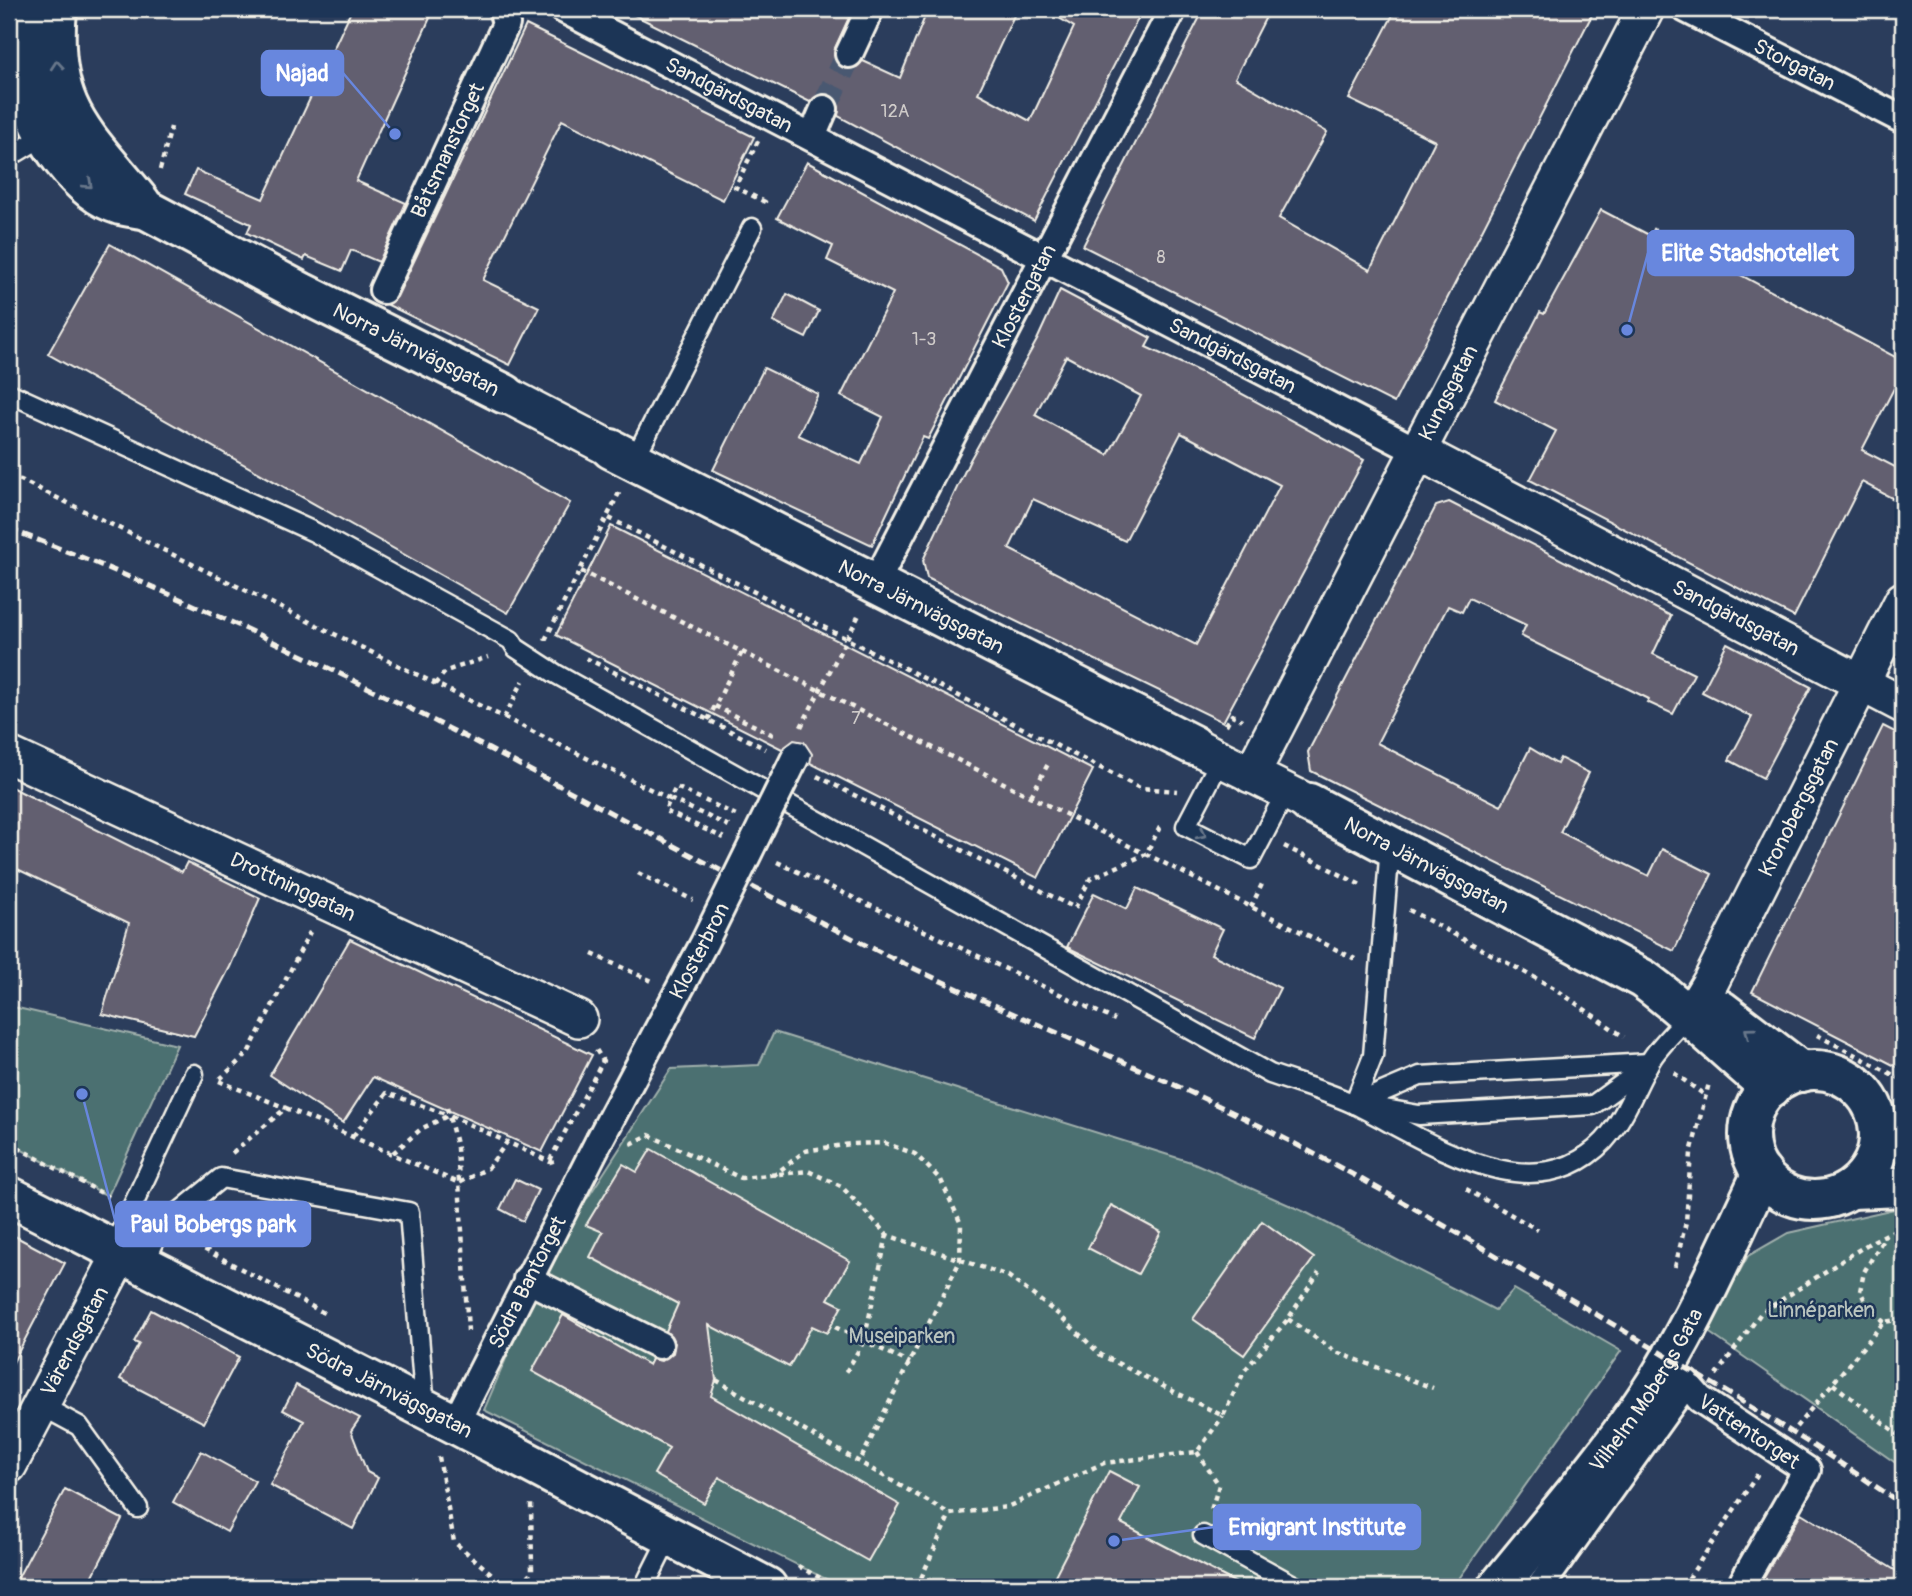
<svg xmlns="http://www.w3.org/2000/svg" width="1912" height="1596" viewBox="0 0 1912 1596" font-family="Pangolin,sans-serif">
  <style>
    .green { fill: #4c6f71; stroke: #a0b0ac; stroke-width: 2 }
    .building { fill: #625e70; stroke: #f4f1e8; stroke-width: 2; fill-rule: evenodd }
    .lines { fill: none; stroke-linecap: round; stroke-linejoin: round }
    .pedestrian-tunnel { stroke: #495871; stroke-width: 26; stroke-dasharray: 26 13; stroke-linecap: butt }
    .service-casing { stroke: #f4f1e8; stroke-width: 23 }
    .pedestrian-casing { stroke: #f4f1e8; stroke-width: 32 }
    .minor-casing { stroke: #f4f1e8; stroke-width: 40 }
    .tertiary-casing { stroke: #f4f1e8; stroke-width: 44 }
    .path { stroke: #f4f1e8; stroke-width: 4.5; stroke-dasharray: 5 5; stroke-linecap: butt }
    .service { stroke: #1d3557; stroke-width: 18 }
    .pedestrian { stroke: #1d3557; stroke-width: 26 }
    .minor { stroke: #1d3557; stroke-width: 35 }
    .tertiary { stroke: #1d3557; stroke-width: 38 }
    .rail { stroke: #f4f1e8; stroke-width: 5; stroke-dasharray: 10 5; stroke-linecap: butt }
    .pedestrian-bridge-casing { stroke: #f4f1e8; stroke-width: 32; stroke-linecap: butt }
    .pedestrian-bridge { stroke: #1d3557; stroke-width: 26 }
    .oneway { stroke: #68778a }
    .labels { text-anchor: middle; dominant-baseline: central; stroke-width: 5; stroke-linejoin: round; paint-order: stroke }
    .number-label { font-size: 18px; fill: #d0ccca }
    .street-label { font-size: 21px; fill: #f4f1e8; stroke: #1d3557 }
    .park-label { font-size: 21px; fill: #b9c4be; stroke: #1d3557 }
    .leader { fill: none; stroke: #6887de; stroke-width: 2.5 }
    .callout-dot { fill: #6887de; stroke: #1d3557; stroke-width: 2.5 }
    .callout { fill: #6887de; stroke: #6887de; stroke-width: 2.5 }
    .callout-label { font-size: 23px; text-anchor: middle; font-weight: bold; fill: #fff }
  </style>
  <rect width="100%" height="100%" fill="#2b3d5c"/>
  <filter id="ink" filterUnits="userSpaceOnUse"><feTurbulence type="fractalNoise" baseFrequency=".0143" numOctaves="2"/><feDisplacementMap in="SourceGraphic" scale="14" xChannelSelector="R" yChannelSelector="G"/><feConvolveMatrix kernelMatrix="1 2 1 2 8 2 1 2 1" color-interpolation-filters="sRGB"/></filter>
  <g filter="url(#ink)">
    <g class="green">
      <polygon points="9,1006 177,1045 108,1196 9,1143"/>
      <polygon points="774,1032 1194,1163 1307,1213 1495,1310 1514,1289 1621,1351 1453,1587 842,1587 484,1410 599,1141 587,1199 671,1069 759,1065"/>
      <polygon points="1903,1207 1903,1468 1707,1331 1748,1256 1788,1233"/>
    </g>
    <g class="building">
      <polygon points="352,9 434,9 356,181 406,203 379,262 351,250 342,271 306,256 304,260 247,233 251,224 185,194 196,170 263,199"/>
      <polygon points="622,9 853,9 835,48 836,62 850,70 863,61 900,78 928,9 1017,9 978,93 1030,121 1074,27 1044,9 1143,9 1034,221 838,116 839,106 831,95 821,94 810,102"/>
      <polygon points="1204,9 1270,9 1235,78 1327,132 1279,218 1370,270 1435,141 1349,99 1396,9 1595,9 1394,403 1083,246"/>
      <polygon points="526,25 754,137 723,200 562,120 483,280 539,307 510,365 388,305 397,297"/>
      <polygon points="807,162 1001,267 1008,282 928,439 923,437 872,545 713,470 764,368 818,394 798,435 861,464 883,417 841,396 893,293 827,260 833,246 777,218"/>
      <polygon points="1601,210 1651,236 1654,229 1903,361 1903,371 1862,450 1903,471 1903,504 1862,482 1794,617 1530,480 1556,431 1495,400 1540,312 1544,314"/>
      <polygon points="110,244 570,503 508,613 48,354"/>
      <path d="M1060,290L1151,338L1146,347L1209,376L1364,460L1223,722L927,578L923,560L970,460L1037,340ZM1066,356L1141,396L1108,455L1035,415ZM1181,433L1280,485L1196,645L1009,549L1033,499L1125,541Z"/>
      <polygon points="787,294 819,311 806,338 773,322"/>
      <polygon points="1449,502 1671,616 1653,654 1694,674 1673,714 1647,702 1649,699 1521,636 1526,625 1469,598 1462,612 1448,606 1377,743 1501,806 1530,748 1557,764 1560,758 1589,773 1560,832 1649,876 1662,849 1712,874 1674,951 1311,771 1308,752 1436,506"/>
      <polygon points="611,526 1093,770 1038,878 810,763 812,754 804,742 794,740 782,749 556,635"/>
      <polygon points="1727,643 1811,687 1763,778 1729,760 1752,717 1702,692"/>
      <polygon points="1883,726 1903,736 1903,832 1894,852 1903,857 1903,1070 1752,992"/>
      <polygon points="9,786 182,872 187,862 260,898 230,967 194,1036 102,1014 129,923 9,865"/>
      <polygon points="1137,888 1223,929 1211,954 1280,988 1255,1038 1067,947 1094,893 1127,909"/>
      <polygon points="350,939 592,1055 542,1152 373,1077 343,1123 270,1075"/>
      <polygon points="651,1149 850,1261 828,1299 842,1306 827,1333 812,1326 789,1367 709,1325 716,1380 711,1396 900,1505 868,1561 719,1477 704,1503 654,1474 669,1448 532,1371 563,1315 649,1365 652,1359 661,1361 673,1353 675,1343 666,1331 678,1304 590,1257 603,1232 586,1225 623,1164 637,1172"/>
      <polygon points="515,1179 538,1190 523,1221 500,1209"/>
      <polygon points="1111,1205 1161,1232 1138,1274 1088,1248"/>
      <polygon points="1262,1221 1314,1258 1244,1355 1193,1319"/>
      <polygon points="9,1233 65,1263 9,1370"/>
      <polygon points="151,1310 239,1357 204,1423 120,1379 139,1344 134,1342"/>
      <polygon points="296,1385 360,1418 351,1431 367,1472 378,1478 353,1529 270,1485 304,1421 283,1410"/>
      <polygon points="201,1451 255,1481 227,1532 173,1502"/>
      <polygon points="1109,1471 1140,1487 1121,1523 1244,1587 1049,1587"/>
      <polygon points="65,1489 122,1519 87,1587 13,1587"/>
      <polygon points="1801,1513 1903,1575 1903,1587 1758,1587"/>
    </g>
    <g class="lines">
      <polyline class="pedestrian-tunnel" points="824,109 849,54"/>
      <defs>
        <g id="service">
          <polyline points="9,157 49,133"/>
          <path d="M9,393L314,532L511,640L516,648L556,674L1270,1074C1298,1084 1329,1092 1356,1105C1427,1140 1532,1216 1604,1141C1627,1116 1635,1086 1652,1058C1662,1043 1678,1028 1691,1014"/>
          <polyline points="634,460 752,228"/>
          <polyline points="1221,759 1186,826 1251,859 1286,792"/>
          <polyline points="1354,1104 1420,1076 1649,1063"/>
          <polyline points="1354,1104 1373,1056 1390,846"/>
          <polyline points="1368,1106 1419,1115 1593,1105 1648,1065"/>
          <polyline points="112,1250 194,1074"/>
          <polyline points="143,1266 162,1226 221,1178 409,1212 425,1409"/>
          <polyline points="40,1405 79,1426 138,1508"/>
          <polyline points="1203,1535 1297,1587"/>
          <polyline points="644,1587 670,1535"/>
        </g>
        <g id="pedestrian">
          <path id="s1" d="M563,9L1417,451"/>
          <path id="s2" d="M1686,9L1903,120"/>
          <polyline points="849,54 870,9"/>
          <polyline points="812,137 824,109"/>
          <path id="s3" d="M383,290L506,24L502,9"/>
          <path id="s4" d="M875,584L1173,9"/>
          <polyline points="527,1279 659,1345"/>
          <path id="s5" d="M455,1424L599,1141"/>
          <path id="s6" d="M1540,1587L1686,1383L1700,1399L1807,1470L1740,1587"/>
        </g>
        <g id="minor">
          <polyline points="505,394 611,449"/>
          <path id="s7" d="M1417,451L1903,705"/>
          <polyline points="1193,745 1309,803"/>
          <path id="s8" d="M9,755L579,1019"/>
          <path id="s9" d="M1251,775L1646,9"/>
          <path id="s10" d="M1691,1014L1711,981L1903,600"/>
          <path id="s11" d="M9,1465L120,1255"/>
        </g>
        <g id="tertiary">
          <path id="s12" d="M27,9C25,37 20,68 29,95C41,136 77,192 120,205C129,207 138,208 147,210L301,292L505,394"/>
          <path d="M57,9C48,110 84,132 141,203"/>
          <path id="s13" d="M611,449L1193,745"/>
          <path id="s14" d="M1309,803L1643,979C1689,1012 1727,1053 1771,1088"/>
          <polyline points="1691,1014 1710,1008 1721,1010 1802,1072"/>
          <circle cx="1814" cy="1135" r="65"/>
          <polyline points="1851,1189 1903,1187"/>
          <path id="s15" d="M9,1196L459,1426L767,1587"/>
          <path id="s16" d="M1498,1587C1552,1520 1616,1448 1661,1375C1700,1310 1730,1241 1762,1173"/>
        </g>
      </defs>
      <use href="#service" class="service-casing"/>
      <use href="#pedestrian" class="pedestrian-casing"/>
      <use href="#minor" class="minor-casing"/>
      <use href="#tertiary" class="tertiary-casing"/>
      <g class="path">
        <polyline points="758,141 735,187 765,202 763,205"/>
        <polyline points="160,170 171,127"/>
        <polyline points="9,478 21,480 670,799 665,811 724,838"/>
        <polyline points="609,518 1140,788 1177,791"/>
        <polyline points="581,571 1145,854"/>
        <polyline points="545,640 620,491"/>
        <polyline points="586,658 766,749"/>
        <polyline points="435,684 446,671 488,657"/>
        <polyline points="715,706 775,736"/>
        <polyline points="504,718 523,681"/>
        <polyline points="708,720 742,652"/>
        <polyline points="1226,725 1232,715 1242,720"/>
        <polyline points="801,727 860,613"/>
        <polyline points="817,776 1075,908 1090,879 1146,854"/>
        <polyline points="1031,796 1048,764"/>
        <polyline points="729,826 670,799 676,787 736,815"/>
        <polyline points="1160,827 1146,854 1355,959"/>
        <polyline points="1284,846 1361,885"/>
        <polyline points="777,862 1115,1020"/>
        <polyline points="638,873 693,900"/>
        <polyline points="1251,907 1263,882"/>
        <polyline points="1409,910 1554,988 1624,1037"/>
        <polyline points="592,954 652,981"/>
        <polyline points="1817,1035 1903,1080"/>
        <polyline points="1674,1073 1706,1096"/>
        <polyline points="220,1079 248,1053 310,932"/>
        <polyline points="219,1081 286,1108"/>
        <polyline points="447,1108 457,1148 468,1331"/>
        <polyline points="353,1136 387,1093 448,1115"/>
        <polyline points="9,1143 109,1197"/>
        <polyline points="631,1144 649,1135 741,1178 808,1171 841,1186 887,1235 1008,1276 1058,1314 1101,1355 1223,1416 1245,1370 1288,1319 1319,1272"/>
        <polyline points="232,1153 286,1108 459,1183 488,1168 507,1142 550,1162 555,1160"/>
        <polyline points="393,1153 421,1129 449,1115 507,1142"/>
        <polyline points="550,1160 603,1061 595,1048"/>
        <polyline points="773,1176 805,1151 850,1144 885,1143 915,1154 941,1180 961,1224 960,1261 860,1461"/>
        <polyline points="1466,1189 1538,1230"/>
        <polyline points="187,1240 324,1313"/>
        <polyline points="1675,1267 1686,1222 1691,1153 1709,1083"/>
        <polyline points="1288,1319 1336,1352 1433,1388"/>
        <polyline points="1884,1322 1870,1310 1860,1291 1864,1272 1885,1236"/>
        <polyline points="835,1327 910,1363"/>
        <polyline points="846,1372 864,1341 887,1235"/>
        <polyline points="1716,1375 1761,1313 1871,1242 1903,1226"/>
        <polyline points="716,1380 950,1514 1007,1507 1104,1463 1197,1452 1223,1416"/>
        <polyline points="1833,1384 1903,1438"/>
        <polyline points="1796,1427 1884,1322 1903,1319"/>
        <polyline points="1197,1452 1219,1485 1210,1513"/>
        <polyline points="439,1457 454,1542 493,1575 497,1587"/>
        <polyline points="798,1566 837,1587"/>
        <polyline points="523,1587 532,1570 531,1503"/>
        <polyline points="917,1587 950,1514"/>
        <polyline points="1683,1587 1759,1472"/>
      </g>
      <use href="#service" class="service"/>
      <use href="#pedestrian" class="pedestrian"/>
      <use href="#minor" class="minor"/>
      <use href="#tertiary" class="tertiary"/>
      <path class="rail" d="M9,529C301,638 571,796 848,936C975,1001 1109,1052 1238,1115C1360,1175 1477,1244 1594,1313C1698,1375 1803,1436 1903,1505"/>
      <defs>
        <g id="pedestrian-bridge">
          <path id="s17" d="M599,1141L704,943L796,756"/>
        </g>
      </defs>
      <use href="#pedestrian-bridge" class="pedestrian-bridge-casing"/>
      <use href="#pedestrian-bridge" class="pedestrian-bridge"/>
    </g>
    <defs><path id="oneway-chevron" d="M-2-3.5L2.5 0L-2 3.5" fill="none" stroke-width="1.6" stroke-linecap="round" stroke-linejoin="round" transform="scale(1.75)"/></defs>
    <g class="oneway">
      <use href="#oneway-chevron" transform="translate(57 65) rotate(-95)"/>
      <use href="#oneway-chevron" transform="translate(88 184) rotate(42)"/>
      <use href="#oneway-chevron" transform="translate(1202 834) rotate(27)"/>
      <use href="#oneway-chevron" transform="translate(1749 1032) rotate(-143)"/>
    </g>
  </g>
  <g class="labels">
    <g class="number-label">
      <text x="895" y="111">12A</text>
      <text x="1161" y="257">8</text>
      <text x="924" y="339">1-3</text>
      <text x="856" y="718">7</text>
    </g>
    <g class="street-label">
      <text stroke="none"><textPath href="#s2" startOffset="122">Storgatan</textPath></text>
      <text stroke="none"><textPath href="#s1" startOffset="187">Sandgärdsgatan</textPath></text>
      <text stroke="none"><textPath href="#s3" startOffset="154">Båtsmanstorget</textPath></text>
      <text stroke="none"><textPath href="#s4" startOffset="324">Klostergatan</textPath></text>
      <text stroke="none"><textPath href="#s12" startOffset="565">Norra Järnvägsgatan</textPath></text>
      <text stroke="none"><textPath href="#s1" startOffset="754">Sandgärdsgatan</textPath></text>
      <text stroke="none"><textPath href="#s9" startOffset="430">Kungsgatan</textPath></text>
      <text stroke="none"><textPath href="#s13" startOffset="348">Norra Järnvägsgatan</textPath></text>
      <text stroke="none"><textPath href="#s7" startOffset="360">Sandgärdsgatan</textPath></text>
      <text stroke="none"><textPath href="#s10" startOffset="233">Kronobergsgatan</textPath></text>
      <text stroke="none"><textPath href="#s14" startOffset="133">Norra Järnvägsgatan</textPath></text>
      <text stroke="none"><textPath href="#s8" startOffset="313">Drottninggatan</textPath></text>
      <text stroke="none"><textPath href="#s17" startOffset="215">Klosterbron</textPath></text>
      <text stroke="none"><textPath href="#s5" startOffset="159">Södra Bantorget</textPath></text>
      <text stroke="none"><textPath href="#s11" startOffset="140">Värendsgatan</textPath></text>
      <text stroke="none"><textPath href="#s16" startOffset="247">Vilhelm Mobergs Gata</textPath></text>
      <text stroke="none"><textPath href="#s15" startOffset="427">Södra Järnvägsgatan</textPath></text>
      <text stroke="none"><textPath href="#s6" startOffset="331">Vattentorget</textPath></text>
    </g>
    <g class="park-label">
      <text x="1821" y="1310">Linnéparken</text>
      <text x="902" y="1336">Museiparken</text>
    </g>
  </g>
  <path class="leader" d="M395 134L343 73M1627 330L1648 253M82 1094L116 1224M1114 1541L1214 1527"/>
  <g class="callout-dot">
    <circle cx="395" cy="134" r="7"/>
    <circle cx="1627" cy="330" r="7"/>
    <circle cx="82" cy="1094" r="7"/>
    <circle cx="1114" cy="1541" r="7"/>
  </g>
  <g class="callout">
    <rect x="262" y="51" width="81" height="44" rx="7"/>
    <rect x="1648" y="231" width="205" height="44" rx="7"/>
    <rect x="116" y="1202" width="194" height="44" rx="7"/>
    <rect x="1214" y="1505" width="206" height="44" rx="7"/>
  </g>
  <g class="callout-label">
    <text x="302" y="81">Najad</text>
    <text x="1750" y="261">Elite Stadshotellet</text>
    <text x="213" y="1232">Paul Bobergs park</text>
    <text x="1317" y="1535">Emigrant Institute</text>
  </g>
  <rect width="1912" height="1596" fill="none" stroke="#1d3557" stroke-width="35"/>
  <rect x="18" y="18" width="1877" height="1561" fill="none" stroke="#f4f1e8" stroke-width="2.5" filter="url(#ink)"/>
</svg>
